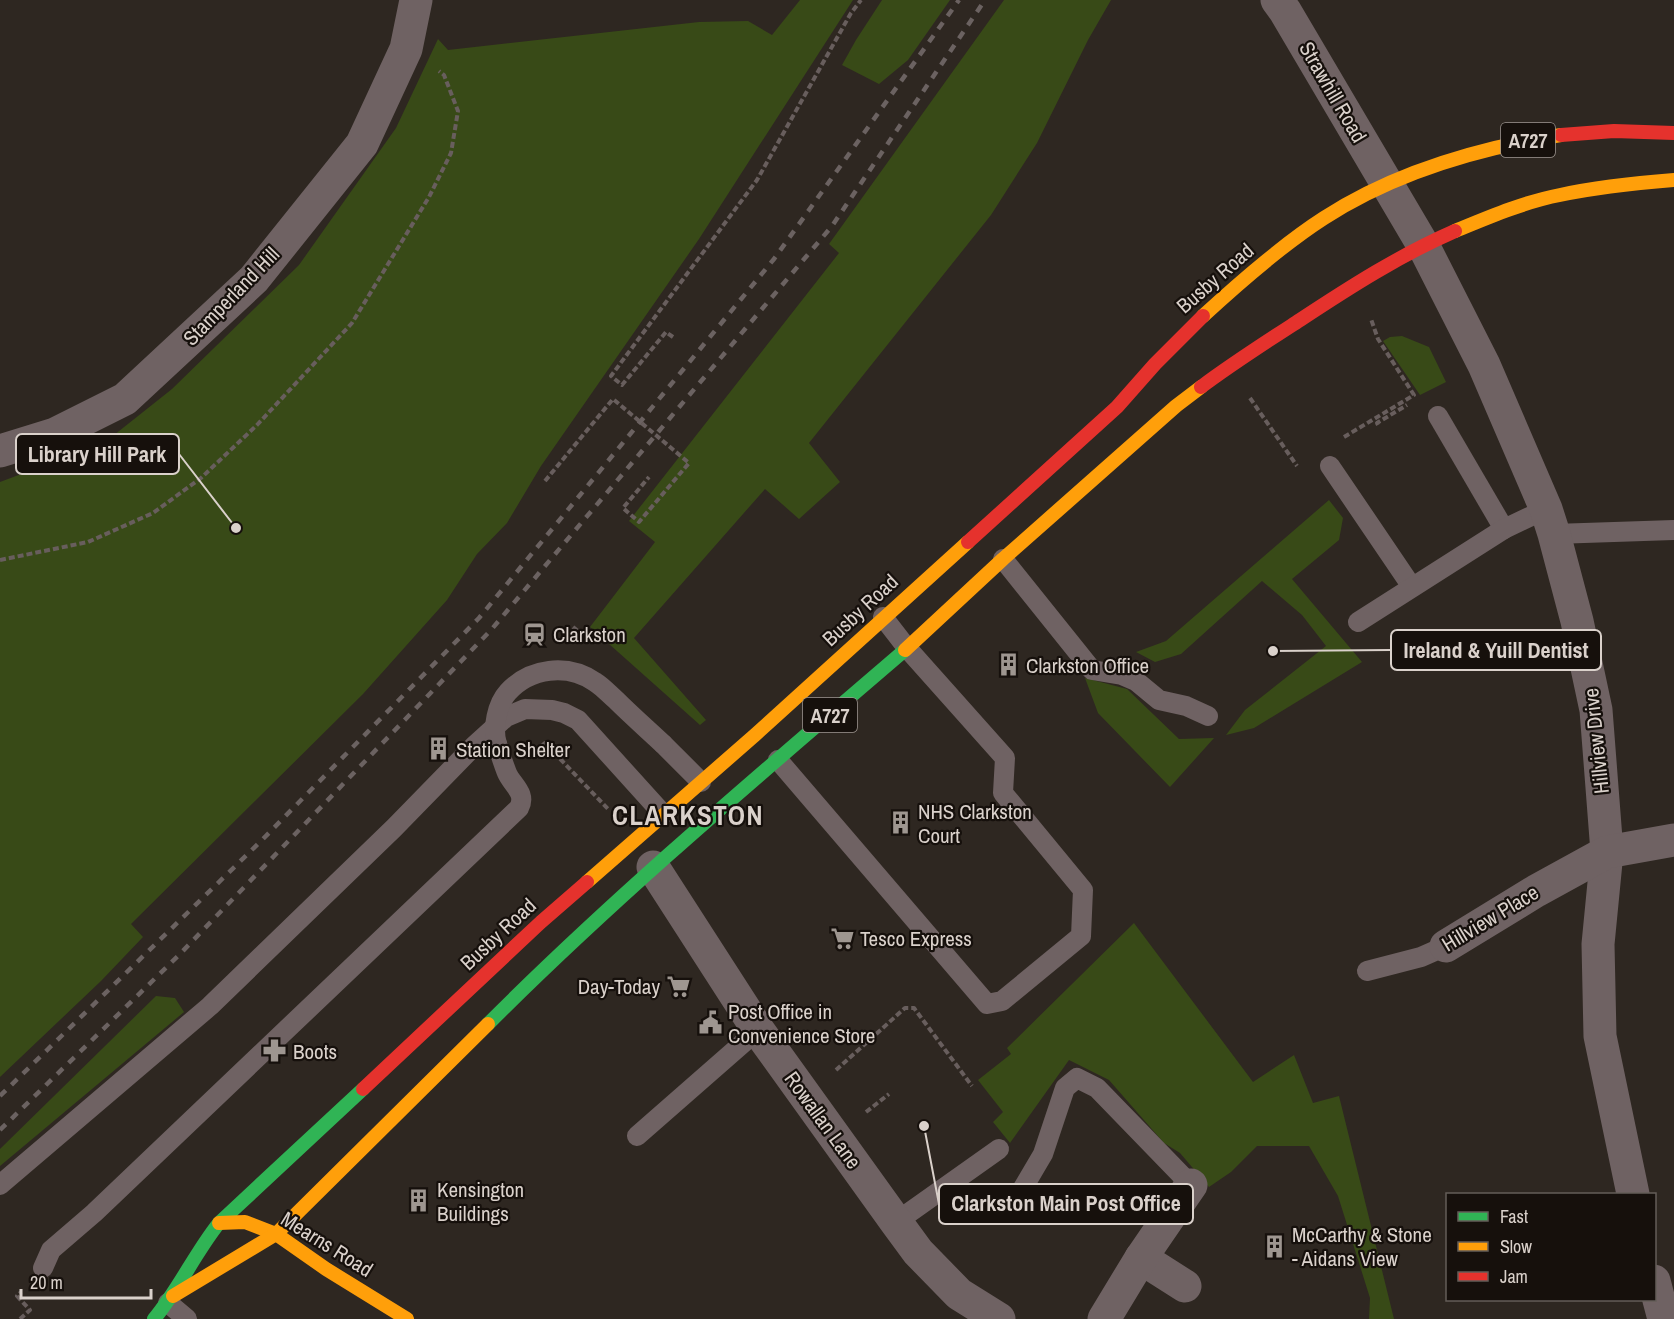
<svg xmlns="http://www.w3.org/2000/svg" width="1674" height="1319" viewBox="0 0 1674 1319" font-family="'Archivo Narrow',sans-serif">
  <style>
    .green { fill: #384a17 }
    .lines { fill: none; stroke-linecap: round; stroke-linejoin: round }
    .path { stroke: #685e5d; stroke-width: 4; stroke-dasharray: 6 3; stroke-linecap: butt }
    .lane { stroke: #6f6263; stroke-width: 20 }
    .street { stroke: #6f6263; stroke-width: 33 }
    .fast { stroke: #30b455; stroke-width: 14 }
    .slow { stroke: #ff9f0a; stroke-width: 14 }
    .jam { stroke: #e5322d; stroke-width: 14 }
    .rail { stroke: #6b6261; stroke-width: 4.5; stroke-dasharray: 8 8; stroke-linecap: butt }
    .path-bridge { stroke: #685e5d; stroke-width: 4; stroke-dasharray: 6 3; stroke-linecap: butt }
    .lane-bridge { stroke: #6f6263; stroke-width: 20 }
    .labels { text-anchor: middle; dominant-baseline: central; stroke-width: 4.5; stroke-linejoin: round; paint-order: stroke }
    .shield { fill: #16100c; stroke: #9f9792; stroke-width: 1.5 }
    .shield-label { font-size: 20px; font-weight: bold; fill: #dad1cb }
    .street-label { font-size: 21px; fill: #dad1cb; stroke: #16100c }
    .poi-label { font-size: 21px; fill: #dad1cb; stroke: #16100c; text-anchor: start }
    .district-label { font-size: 27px; font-weight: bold; letter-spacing: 1.5px; fill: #dad1cb; stroke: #16100c }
    .leader { fill: none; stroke: #dad1cb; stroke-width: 2 }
    .callout-dot { fill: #dad1cb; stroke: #16100c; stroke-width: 2 }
    .callout { fill: #16100c; stroke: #dad1cb; stroke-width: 2 }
    .callout-label { font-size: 22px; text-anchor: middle; font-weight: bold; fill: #dad1cb }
  </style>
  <rect width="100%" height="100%" fill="#2e2721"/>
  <g class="green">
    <polygon points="800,0 853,0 699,239 541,466 507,523 477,554 447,600 363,694 131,924 143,937 101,981 0,1077 0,482 104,443 172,389 299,265 396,128 438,39 448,50 699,22 748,21 772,35"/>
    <polygon points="882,0 950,0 908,60 879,84 842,65 856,40"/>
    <polygon points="1004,0 1111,0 1088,40 1037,143 991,215 809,443 840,482 799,519 765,489 634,638 706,720 700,725 590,627 655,542 629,521 839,253 829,244"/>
    <polygon points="1402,336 1429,347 1446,382 1420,395 1383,341 1390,337"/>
    <polygon points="1329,500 1343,518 1339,540 1292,579 1362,662 1254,728 1226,735 1245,710 1326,646 1302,615 1262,581 1181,654 1155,662 1136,652 1166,641"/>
    <polygon points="1085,678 1127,689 1179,739 1214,738 1170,787 1098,713"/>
    <polygon points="1134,923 1253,1082 1294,1055 1313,1103 1339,1096 1394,1319 1369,1319 1370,1298 1338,1196 1309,1146 1257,1146 1231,1172 1209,1187 1180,1153 1164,1143 1109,1080 1069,1060 1010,1143 993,1122 1003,1112 978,1080 1011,1054 1007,1048"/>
    <polygon points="156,996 175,998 184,1012 0,1166 0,1149"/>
  </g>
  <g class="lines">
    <g class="path">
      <polyline points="673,337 666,332 622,385 611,376 757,180 851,13 861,0"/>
      <polyline points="1250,398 1297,466"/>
      <polyline points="1378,425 1377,423 1407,405"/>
      <polyline points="1344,437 1414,395 1378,339 1371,319"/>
      <polyline points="0,560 88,542 153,513 201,478 257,425 352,323 429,197 451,153 458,111 444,75 439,71"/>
      <polyline points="573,627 591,642"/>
      <polyline points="534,752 545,743 609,810"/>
      <polyline points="836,1070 905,1008 914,1008 972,1086"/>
      <polyline points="866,1112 889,1094"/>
      <polyline points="20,1319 30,1310 17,1296 21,1292"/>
    </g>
    <g class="lane">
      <polyline points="1438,416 1504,529"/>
      <polyline points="1330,466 1412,587"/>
      <polyline points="1554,534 1674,530"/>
      <polyline points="1003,559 1092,670 1122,675 1136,681 1159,700 1186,706 1208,716"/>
      <polyline points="1358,622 1504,529 1546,509"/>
      <polyline points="663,744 701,782"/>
      <polyline points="778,760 987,1004 1002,1001 1081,936 1083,890 1003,793 1005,758 907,648 883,617"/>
      <polyline points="1367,971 1421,957 1446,946"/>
      <polyline points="637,1136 758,1030"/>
      <polyline points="0,1185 210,1006 394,828 474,746 506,717 525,709 552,710 564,713 578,720 663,814"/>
      <polyline points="1023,1188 1043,1154 1065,1088 1077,1078 1097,1088 1191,1185"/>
      <polyline points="896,1222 999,1149"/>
      <path d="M43,1268L51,1250L94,1213L519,808C527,793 512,785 507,773C503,763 500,753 497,744"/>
      <polyline points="168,1303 187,1319"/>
    </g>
    <g class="street">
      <polyline points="1277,0 1285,11 1423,245 1484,365 1546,509 1554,534 1577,621 1596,710 1607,852 1598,944 1600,1036 1633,1194"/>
      <polyline points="0,451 55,434 125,399 254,279 362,144 406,49 416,0"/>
      <polyline points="653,867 758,1030 896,1222 918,1252 959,1294 999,1319"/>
      <polyline points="1446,946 1536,891 1607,852 1674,840"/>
      <polyline points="1141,1258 1185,1286"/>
      <polyline points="1654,1281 1664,1319"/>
      <polyline points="1104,1319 1141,1258 1191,1185"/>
    </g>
    <g class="fast">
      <path d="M488,1024C620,892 763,772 905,650"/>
      <path d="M154,1319C179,1289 195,1253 219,1223L363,1089"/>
    </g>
    <g class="slow">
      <path d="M1455,231C1489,217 1524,202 1560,195C1597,187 1636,183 1674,180"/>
      <path d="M1203,316C1240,282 1282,245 1324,218C1395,172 1479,148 1561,135"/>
      <polyline points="905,650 1003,559 1176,406 1201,387"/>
      <polyline points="587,882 755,735 968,542"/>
      <polyline points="219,1223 245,1222 276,1234 326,1269 407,1319"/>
      <polyline points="173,1296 276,1234 488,1024"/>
    </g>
    <g class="jam">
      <polyline points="1561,135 1614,131 1674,133"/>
      <path d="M1201,387C1233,363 1266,342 1300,320C1350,287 1400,255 1455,231"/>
      <polyline points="968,542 1117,407 1155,364 1203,316"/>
      <polyline points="363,1089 541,922 587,882"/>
    </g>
    <g class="rail">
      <polyline points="0,1096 262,840 479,618 774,259 959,0"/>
      <polyline points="0,1130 180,954 491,630 832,226 985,0"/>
    </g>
    <polyline class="path-bridge" points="545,481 613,399 689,463 639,522 623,508 649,477"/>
    <path class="lane-bridge" d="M497,744C492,728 497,704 508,692C530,668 567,663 595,682C603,687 609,694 616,700C631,715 647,729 663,744"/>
  </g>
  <defs>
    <symbol id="station-bare" viewBox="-9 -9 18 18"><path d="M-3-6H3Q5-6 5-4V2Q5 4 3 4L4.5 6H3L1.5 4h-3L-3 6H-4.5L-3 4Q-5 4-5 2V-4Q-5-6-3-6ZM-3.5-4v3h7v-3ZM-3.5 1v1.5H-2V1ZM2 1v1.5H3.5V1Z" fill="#9e9690" stroke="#16100c" stroke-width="2.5" paint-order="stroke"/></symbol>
    <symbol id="building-bare" viewBox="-9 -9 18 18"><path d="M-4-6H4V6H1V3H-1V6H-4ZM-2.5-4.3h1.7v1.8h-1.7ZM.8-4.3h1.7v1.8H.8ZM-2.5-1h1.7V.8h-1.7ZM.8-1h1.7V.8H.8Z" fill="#9e9690" stroke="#16100c" stroke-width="2.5" paint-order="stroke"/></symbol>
    <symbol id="supermarket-bare" viewBox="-9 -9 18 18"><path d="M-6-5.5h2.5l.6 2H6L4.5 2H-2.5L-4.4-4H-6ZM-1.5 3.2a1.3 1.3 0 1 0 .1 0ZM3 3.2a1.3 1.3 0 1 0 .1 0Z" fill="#9e9690" stroke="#16100c" stroke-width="2.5" paint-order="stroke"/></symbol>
    <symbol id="civic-bare" viewBox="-9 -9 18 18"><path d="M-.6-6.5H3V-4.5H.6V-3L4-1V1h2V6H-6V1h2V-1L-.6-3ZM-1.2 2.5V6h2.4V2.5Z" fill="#9e9690" stroke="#16100c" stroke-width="2.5" paint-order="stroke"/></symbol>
    <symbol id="pharmacy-bare" viewBox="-9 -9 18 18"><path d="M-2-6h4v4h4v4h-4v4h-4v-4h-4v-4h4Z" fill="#9e9690" stroke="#16100c" stroke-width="2.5" paint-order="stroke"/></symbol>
  </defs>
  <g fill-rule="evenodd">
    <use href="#station-bare" x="518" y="618" width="33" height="33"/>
    <use href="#building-bare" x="992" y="648" width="33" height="33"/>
    <use href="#building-bare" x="422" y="732" width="33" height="33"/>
    <use href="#building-bare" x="884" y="806" width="33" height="33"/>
    <use href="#supermarket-bare" x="826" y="922" width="33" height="33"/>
    <use href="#supermarket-bare" x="662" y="970" width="33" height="33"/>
    <use href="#civic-bare" x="694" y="1006" width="33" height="33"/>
    <use href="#pharmacy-bare" x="258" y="1034" width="33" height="33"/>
    <use href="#building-bare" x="402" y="1184" width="33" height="33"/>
    <use href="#building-bare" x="1258" y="1230" width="33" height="33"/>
  </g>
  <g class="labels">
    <g class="shield">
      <rect x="1501" y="123" width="54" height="34" rx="4.5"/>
      <rect x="803" y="698" width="54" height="34" rx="4.5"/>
    </g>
    <g class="shield-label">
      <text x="1528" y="140">A727</text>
      <text x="830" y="715">A727</text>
    </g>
    <g class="street-label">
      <text transform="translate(1333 92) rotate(60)">Strawhill Road</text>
      <text transform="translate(1215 278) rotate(-41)">Busby Road</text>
      <text transform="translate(231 296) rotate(-46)">Stamperland Hill</text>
      <text transform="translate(860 610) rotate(-43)">Busby Road</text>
      <text transform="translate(1596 741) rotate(-96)">Hillview Drive</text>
      <text transform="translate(1490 918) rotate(-31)">Hillview Place</text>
      <text transform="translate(498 934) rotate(-43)">Busby Road</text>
      <text transform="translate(823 1120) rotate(54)">Rowallan Lane</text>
      <text transform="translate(327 1244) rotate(32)">Mearns Road</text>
    </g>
    <g class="poi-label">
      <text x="553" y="634">Clarkston</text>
      <text x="1026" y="665">Clarkston Office</text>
      <text x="456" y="749">Station Shelter</text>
      <text x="918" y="811">NHS Clarkston<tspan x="918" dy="24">Court</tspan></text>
      <text x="860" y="938">Tesco Express</text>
      <text x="660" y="986" text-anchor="end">Day-Today</text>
      <text x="728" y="1011">Post Office in<tspan x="728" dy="24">Convenience Store</tspan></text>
      <text x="293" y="1051">Boots</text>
      <text x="437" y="1189">Kensington<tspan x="437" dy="24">Buildings</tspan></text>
      <text x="1292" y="1234">McCarthy &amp; Stone<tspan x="1292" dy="24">- Aidans View</tspan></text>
    </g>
    <g class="district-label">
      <text x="688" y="815">CLARKSTON</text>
    </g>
  </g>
  <path class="leader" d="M236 528L179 454M1273 651L1391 650M924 1126L939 1204"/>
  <g class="callout-dot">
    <circle cx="236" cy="528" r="6"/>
    <circle cx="1273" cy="651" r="6"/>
    <circle cx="924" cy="1126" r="6"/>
  </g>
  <g class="callout">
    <rect x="16" y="434" width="163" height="40" rx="6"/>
    <rect x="1391" y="630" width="210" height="40" rx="6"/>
    <rect x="939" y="1184" width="254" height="40" rx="6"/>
  </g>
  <g class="callout-label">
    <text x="97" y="462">Library Hill Park</text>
    <text x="1496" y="658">Ireland &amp; Yuill Dentist</text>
    <text x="1066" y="1211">Clarkston Main Post Office</text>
  </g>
  <rect x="1446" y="1193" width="210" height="108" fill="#16100c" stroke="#645d58" stroke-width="1.5"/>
  <rect x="1458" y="1212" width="30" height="9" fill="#30b455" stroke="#645d58" stroke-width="1.5"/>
  <text x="1500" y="1223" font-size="18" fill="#dad1cb">Fast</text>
  <rect x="1458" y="1242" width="30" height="9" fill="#ff9f0a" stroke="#645d58" stroke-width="1.5"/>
  <text x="1500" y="1253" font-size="18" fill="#dad1cb">Slow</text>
  <rect x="1458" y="1272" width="30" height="9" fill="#e5322d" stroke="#645d58" stroke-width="1.5"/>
  <text x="1500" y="1283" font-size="18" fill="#dad1cb">Jam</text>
  <path d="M21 1289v9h130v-9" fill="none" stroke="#dad1cb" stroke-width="3"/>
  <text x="30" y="1289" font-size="18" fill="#dad1cb" stroke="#16100c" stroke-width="4.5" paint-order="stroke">20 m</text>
</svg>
